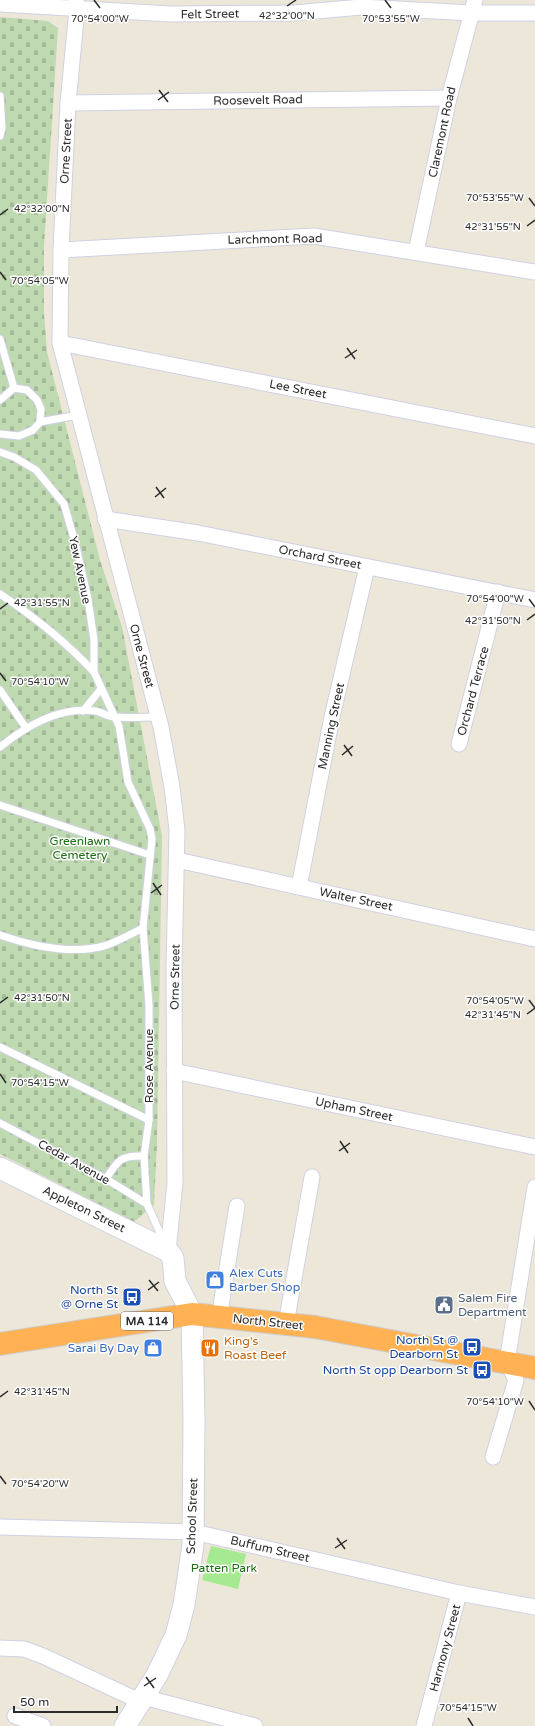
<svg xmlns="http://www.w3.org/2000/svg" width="535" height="1726" viewBox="0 0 535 1726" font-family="'Varela Round',sans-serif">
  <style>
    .grass { fill: #a5e991 }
    .cemetery { fill: url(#cemetery-stones) }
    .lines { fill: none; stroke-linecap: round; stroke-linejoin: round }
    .lane-casing { stroke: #cfd1e4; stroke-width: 9 }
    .street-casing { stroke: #cfd1e4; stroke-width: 17 }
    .secondary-casing { stroke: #cfd1e4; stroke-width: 23 }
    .highway-casing { stroke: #ccc; stroke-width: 24 }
    .lane { stroke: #fff; stroke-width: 7 }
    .street { stroke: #fff; stroke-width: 15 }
    .secondary { stroke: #fff; stroke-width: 21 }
    .highway { stroke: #ffb153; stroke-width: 22 }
    .ticks { fill: none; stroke: #2a2a2a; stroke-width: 1.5 }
    .labels { text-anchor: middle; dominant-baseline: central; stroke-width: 3; stroke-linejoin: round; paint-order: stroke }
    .shield { fill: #fff; stroke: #6a6a6a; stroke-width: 1 }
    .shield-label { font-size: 11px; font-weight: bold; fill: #2a2a2a }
    .street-label { font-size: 12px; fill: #2a2a2a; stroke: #fff }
    .park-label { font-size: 12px; fill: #1c6d13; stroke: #fff }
    .shop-label { font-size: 12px; fill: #366cbe; stroke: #fff; text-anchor: start }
    .transit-label { font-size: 12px; fill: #164399; stroke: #fff; text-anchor: end }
    .service-label { font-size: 12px; fill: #4e5e75; stroke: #fff; text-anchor: start }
    .food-label { font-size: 12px; fill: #c56008; stroke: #fff; text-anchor: start }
    .ticks-label { font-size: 10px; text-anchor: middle; fill: #2a2a2a; stroke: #fff; stroke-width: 3; stroke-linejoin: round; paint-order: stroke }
  </style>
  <defs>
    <pattern id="cemetery-stones" width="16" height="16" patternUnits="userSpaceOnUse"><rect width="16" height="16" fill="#bfd9b0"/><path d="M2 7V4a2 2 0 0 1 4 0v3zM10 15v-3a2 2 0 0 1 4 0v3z" fill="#a4ba98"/></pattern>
  </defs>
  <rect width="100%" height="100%" fill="#ede7da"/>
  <polygon class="grass" points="211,1546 246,1554 238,1589 202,1580"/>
  <polygon class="cemetery" points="0,17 48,21 58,28 44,246 44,313 47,352 100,560 122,627 162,836 157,1143 154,1205 134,1222 0,1154"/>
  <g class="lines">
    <defs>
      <g id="lane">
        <polyline points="0,96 2,128 0,136"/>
        <polyline points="0,339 14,388"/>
        <polyline points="0,400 14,388 27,390 37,400 41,409 40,422 33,430 19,436 0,434"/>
        <polyline points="40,422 78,415"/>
        <polyline points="0,452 14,457 36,470 64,504 75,542 88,599 94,640 94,672 119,726 128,782 150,829 152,839 143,928 149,1005 149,1120 144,1156 147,1204 165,1244"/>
        <path d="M0,594C36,618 65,641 94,672"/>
        <polyline points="0,690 26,728"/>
        <polyline points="83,711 101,689"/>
        <path d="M0,747C26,726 60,706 95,711C102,712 108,717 115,717C129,718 144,717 158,717"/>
        <polyline points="0,805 150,855"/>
        <path d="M0,935C32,946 70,955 104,946C117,942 131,934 143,928"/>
        <polyline points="0,1047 149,1120"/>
        <polyline points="0,1123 106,1179 147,1204"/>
        <path d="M106,1179C118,1160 121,1155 144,1156"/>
      </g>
      <g id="street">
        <polyline points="76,0 77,9 68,103 61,250 60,343 161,727 172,787 177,830 174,968 175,1183 168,1251"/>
        <polyline points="0,4 170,14 294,13 361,7 472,13 535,13"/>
        <polyline points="68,103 449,98"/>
        <polyline points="61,250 314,236 535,272"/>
        <polyline points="416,252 449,98 475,0"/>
        <polyline points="60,343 535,436"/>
        <polyline points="105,519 198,533 535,600"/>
        <polyline points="459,744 498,592"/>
        <polyline points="177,860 535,939"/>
        <polyline points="299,887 332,717 367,567"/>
        <polyline points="174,1071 535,1147"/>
        <polyline points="219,1318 237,1206"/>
        <polyline points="286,1324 312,1177"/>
        <polyline points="493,1457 516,1380 507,1362 535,1187"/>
        <polyline points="0,1527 194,1532 459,1593 535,1607"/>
        <polyline points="0,1648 24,1649 43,1656 133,1698 143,1697 255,1726"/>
        <polyline points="15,1716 43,1726"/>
        <polyline points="424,1726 459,1593"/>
      </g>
      <polyline id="secondary" points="0,1168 168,1251 173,1258 175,1281 192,1314 194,1420 193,1545 184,1605 176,1635 157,1675 125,1726"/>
      <polyline id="highway" points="0,1344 192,1314 315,1327 535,1368"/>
    </defs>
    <use href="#lane" class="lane-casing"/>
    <use href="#street" class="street-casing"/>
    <use href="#secondary" class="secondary-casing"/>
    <use href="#highway" class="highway-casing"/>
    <use href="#lane" class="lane"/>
    <use href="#street" class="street"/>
    <use href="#secondary" class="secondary"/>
    <use href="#highway" class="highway"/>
  </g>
  <path class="ticks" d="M94,0L100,8M385,0L391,8M287,6L296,0M159,90L168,102M158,100L169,92M529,198L535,206M0,215L8,209M527,226L535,220M0,272L6,280M347,348L355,359M345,358L357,350M156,487L164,498M155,497L166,488M529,599L535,607M0,609L8,603M527,620L535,614M0,673L6,681M344,745L352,756M342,755L353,746M153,883L161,895M151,893L162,885M529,1000L535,1008M0,1003L8,997M527,1014L535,1008M0,1074L6,1083M340,1141L348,1153M339,1151L350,1143M149,1280L158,1291M148,1290L159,1282M0,1397L8,1391M529,1401L535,1410M0,1476L6,1484M337,1538L345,1549M335,1548L347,1540M146,1677L154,1688M144,1686L156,1678M468,1718L473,1726"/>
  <defs>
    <symbol id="shop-square" viewBox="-11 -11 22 22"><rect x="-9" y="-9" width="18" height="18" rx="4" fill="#3f7fe0" stroke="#fff"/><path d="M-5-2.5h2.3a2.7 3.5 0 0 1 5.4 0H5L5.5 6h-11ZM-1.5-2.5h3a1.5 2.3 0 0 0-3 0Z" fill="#fff"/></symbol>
    <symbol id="bus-square" viewBox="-11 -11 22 22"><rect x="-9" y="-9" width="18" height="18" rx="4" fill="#1a4fb4" stroke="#fff"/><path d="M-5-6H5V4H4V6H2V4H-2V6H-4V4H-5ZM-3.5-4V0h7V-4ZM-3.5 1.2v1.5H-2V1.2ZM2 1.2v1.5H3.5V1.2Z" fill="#fff"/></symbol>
    <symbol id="civic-square" viewBox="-11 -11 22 22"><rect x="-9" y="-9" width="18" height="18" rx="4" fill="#5c6f8a" stroke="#fff"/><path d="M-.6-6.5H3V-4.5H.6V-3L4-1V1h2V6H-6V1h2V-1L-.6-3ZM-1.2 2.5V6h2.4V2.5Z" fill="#fff"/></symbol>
    <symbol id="restaurant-square" viewBox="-11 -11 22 22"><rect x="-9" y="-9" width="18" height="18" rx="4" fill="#e8710a" stroke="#fff"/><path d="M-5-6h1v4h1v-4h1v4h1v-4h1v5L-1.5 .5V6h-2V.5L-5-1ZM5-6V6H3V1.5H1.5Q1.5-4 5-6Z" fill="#fff"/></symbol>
  </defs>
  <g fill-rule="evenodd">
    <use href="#shop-square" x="204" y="1269" width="22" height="22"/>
    <use href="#bus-square" x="121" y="1286" width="22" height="22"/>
    <use href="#civic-square" x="433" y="1294" width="22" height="22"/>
    <use href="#bus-square" x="461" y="1336" width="22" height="22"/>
    <use href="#shop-square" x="142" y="1337" width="22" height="22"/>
    <use href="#restaurant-square" x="199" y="1337" width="22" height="22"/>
    <use href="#bus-square" x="471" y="1359" width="22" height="22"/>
  </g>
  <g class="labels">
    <rect class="shield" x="121" y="1312" width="52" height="18" rx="3"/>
    <g class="shield-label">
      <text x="147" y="1321">MA 114</text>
    </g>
    <g class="street-label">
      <text transform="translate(210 14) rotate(-1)">Felt Street</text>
      <text transform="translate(258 100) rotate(-1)">Roosevelt Road</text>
      <text transform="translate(442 132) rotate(-78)">Claremont Road</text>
      <text transform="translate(66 151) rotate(-87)">Orne Street</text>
      <text transform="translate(275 239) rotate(-1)">Larchmont Road</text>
      <text transform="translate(298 389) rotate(11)">Lee Street</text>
      <text transform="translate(320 557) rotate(11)">Orchard Street</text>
      <text transform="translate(80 570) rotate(78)">Yew Avenue</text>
      <text transform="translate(142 656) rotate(75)">Orne Street</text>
      <text transform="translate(473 691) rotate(-75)">Orchard Terrace</text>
      <text transform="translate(331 726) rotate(-78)">Manning Street</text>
      <text transform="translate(356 899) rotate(12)">Walter Street</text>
      <text transform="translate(175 977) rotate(-89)">Orne Street</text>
      <text transform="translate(149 1066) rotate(-90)">Rose Avenue</text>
      <text transform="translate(354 1109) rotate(12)">Upham Street</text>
      <text transform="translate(74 1162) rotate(29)">Cedar Avenue</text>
      <text transform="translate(84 1209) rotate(26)">Appleton Street</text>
      <text transform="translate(268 1322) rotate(6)">North Street</text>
      <text transform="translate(192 1516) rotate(-88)">School Street</text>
      <text transform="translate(270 1549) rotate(13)">Buffum Street</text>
      <text transform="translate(445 1648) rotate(-75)">Harmony Street</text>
    </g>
    <g class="park-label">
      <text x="80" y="841">Greenlawn<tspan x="80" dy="14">Cemetery</tspan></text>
      <text x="224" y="1568">Patten Park</text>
    </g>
    <g class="shop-label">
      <text x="229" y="1273">Alex Cuts<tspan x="229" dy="14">Barber Shop</tspan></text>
      <text x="139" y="1348" text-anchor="end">Sarai By Day</text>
    </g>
    <g class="transit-label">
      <text x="118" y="1290">North St<tspan x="118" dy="14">@ Orne St</tspan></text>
      <text x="458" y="1340">North St @<tspan x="458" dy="14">Dearborn St</tspan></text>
      <text x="468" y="1370">North St opp Dearborn St</text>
    </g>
    <g class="service-label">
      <text x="458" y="1298">Salem Fire<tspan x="458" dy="14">Department</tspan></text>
    </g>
    <g class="food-label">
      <text x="224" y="1341">King's<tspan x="224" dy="14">Roast Beef</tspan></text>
    </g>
  </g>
  <g class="ticks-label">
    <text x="287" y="19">42°32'00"N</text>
    <text x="100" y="22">70°54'00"W</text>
    <text x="391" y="22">70°53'55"W</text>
    <text x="495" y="201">70°53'55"W</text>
    <text x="42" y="212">42°32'00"N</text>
    <text x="493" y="230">42°31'55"N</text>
    <text x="40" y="284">70°54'05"W</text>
    <text x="495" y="602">70°54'00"W</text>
    <text x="42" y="606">42°31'55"N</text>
    <text x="493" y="624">42°31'50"N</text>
    <text x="40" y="685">70°54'10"W</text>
    <text x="42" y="1001">42°31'50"N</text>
    <text x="495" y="1004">70°54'05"W</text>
    <text x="493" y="1018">42°31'45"N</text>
    <text x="40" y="1086">70°54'15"W</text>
    <text x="42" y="1395">42°31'45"N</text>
    <text x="495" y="1405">70°54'10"W</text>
    <text x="40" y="1487">70°54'20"W</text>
    <text x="468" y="1711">70°54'15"W</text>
  </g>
  <path d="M14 1706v6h103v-6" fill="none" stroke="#2a2a2a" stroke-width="2"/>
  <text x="20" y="1706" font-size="12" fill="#2a2a2a" stroke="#ffffff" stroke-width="3" paint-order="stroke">50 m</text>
</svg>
